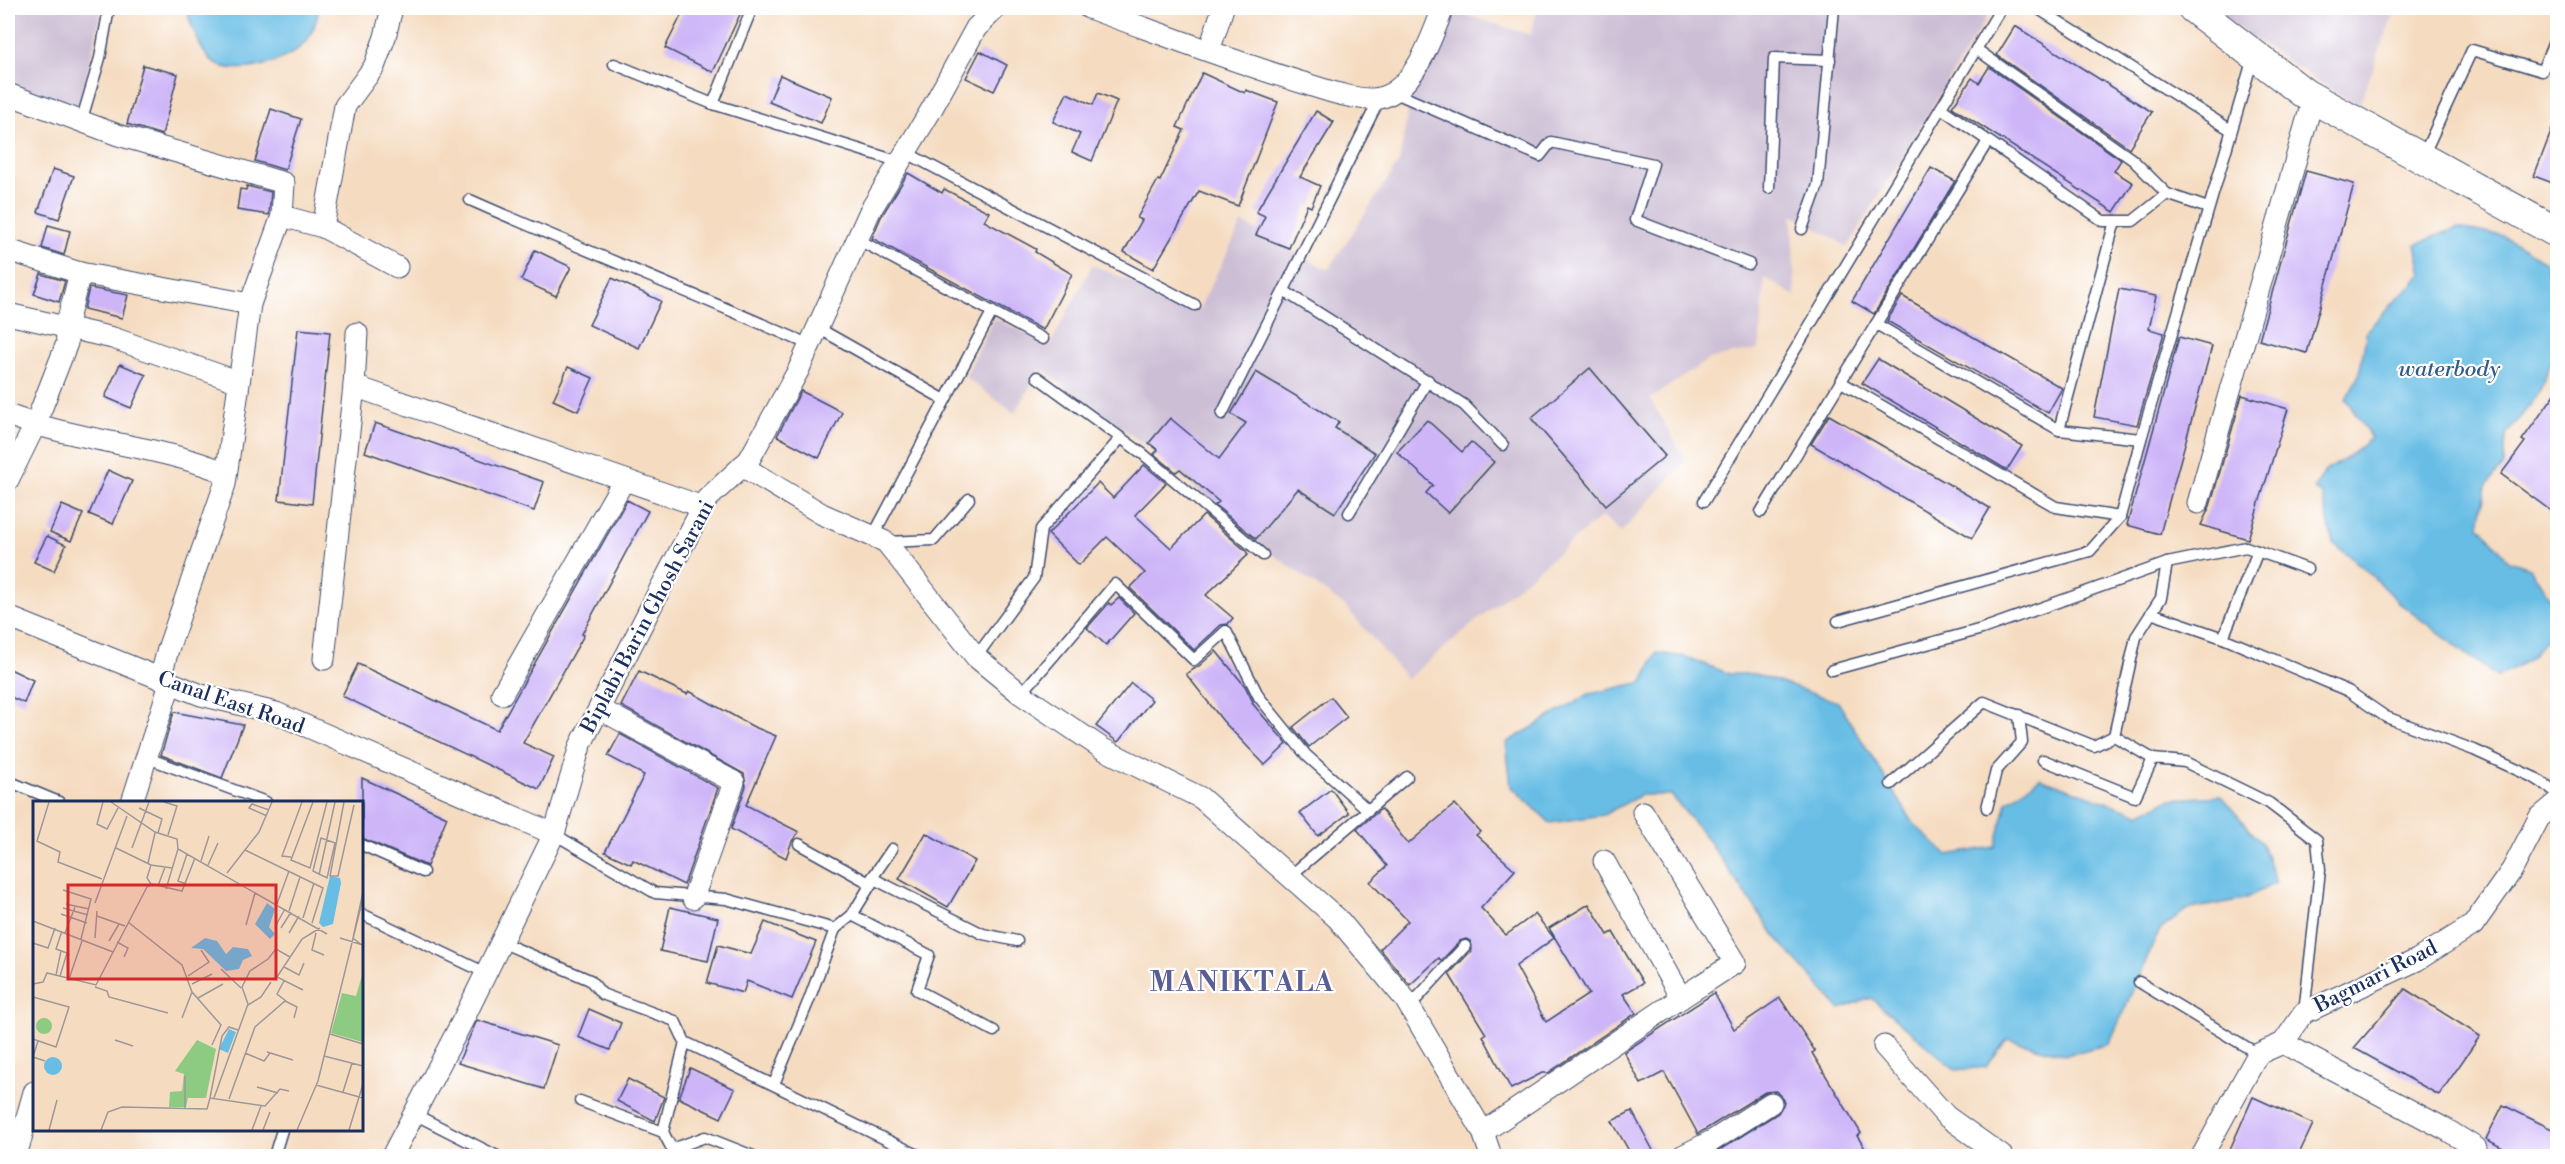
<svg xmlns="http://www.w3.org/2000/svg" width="2565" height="1164" viewBox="0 0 2565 1164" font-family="'Libre Bodoni',serif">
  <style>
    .industrial { fill: #ccbed4 }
    .water { fill: #68bde5; stroke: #4276a2; stroke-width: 1.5 }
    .building { fill: #cdb5f8 }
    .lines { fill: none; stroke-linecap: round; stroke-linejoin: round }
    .lane-casing { stroke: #3c496d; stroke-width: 13 }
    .street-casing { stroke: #3c496d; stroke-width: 23 }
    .secondary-casing { stroke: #3c496d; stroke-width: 32 }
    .lane { stroke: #fff; stroke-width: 10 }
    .street { stroke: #fff; stroke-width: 21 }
    .secondary { stroke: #fff; stroke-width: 30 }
    .labels { text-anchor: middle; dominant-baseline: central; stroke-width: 4.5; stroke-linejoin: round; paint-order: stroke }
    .street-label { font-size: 21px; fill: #1b2f5e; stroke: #fff }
    .water-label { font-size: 22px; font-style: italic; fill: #325a86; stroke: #fff }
    .district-label { font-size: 27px; font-weight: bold; letter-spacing: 1.5px; fill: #595e94; stroke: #fff }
    .inset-road { fill: none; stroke: #9e9799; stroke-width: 1.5 }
    .view { fill: #d62828; fill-opacity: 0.15; stroke: #d62828; stroke-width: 3 }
    .inset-edge { fill: none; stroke: #1b2f5e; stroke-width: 3 }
  </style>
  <rect width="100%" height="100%" fill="#fff"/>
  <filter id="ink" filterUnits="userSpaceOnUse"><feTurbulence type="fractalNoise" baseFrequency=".0167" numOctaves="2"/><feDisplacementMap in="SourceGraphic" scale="12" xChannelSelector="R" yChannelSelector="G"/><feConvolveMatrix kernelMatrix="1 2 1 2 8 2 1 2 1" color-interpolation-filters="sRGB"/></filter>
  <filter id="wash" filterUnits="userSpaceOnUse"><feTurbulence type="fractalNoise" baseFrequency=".008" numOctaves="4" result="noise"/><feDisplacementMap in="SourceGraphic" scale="24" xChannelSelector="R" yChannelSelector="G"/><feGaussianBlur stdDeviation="1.35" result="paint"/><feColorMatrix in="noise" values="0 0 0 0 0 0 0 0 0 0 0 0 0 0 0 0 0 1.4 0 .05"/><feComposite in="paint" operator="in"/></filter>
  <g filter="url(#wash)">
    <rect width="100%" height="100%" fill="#f5dcc1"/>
    <g class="industrial">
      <polygon points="8,8 102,8 79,110 8,84"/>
      <polygon points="1538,8 1992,8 1848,247 1792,214 1795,296 1765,278 1759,349 1709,359 1650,399 1686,460 1621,533 1602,516 1407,679 1345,606 1264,548 1149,448 1041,369 1014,413 965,377 994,318 1050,345 1092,265 1199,309 1242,223 1328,270 1399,162 1412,89 1453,11 1531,35"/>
      <polygon points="2209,8 2396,8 2358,108"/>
    </g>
    <g class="water">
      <path d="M186,8H320C317,16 315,26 311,34C297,61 243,77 216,64C200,55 191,24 186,8Z"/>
      <polygon points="2457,228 2504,236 2546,262 2555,302 2557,347 2538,395 2506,435 2504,465 2486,486 2479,525 2509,561 2530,568 2556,607 2550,632 2532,658 2497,677 2399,603 2365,569 2333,543 2322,494 2314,490 2325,471 2347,458 2371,438 2346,399 2359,375 2367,330 2422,274 2416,244"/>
      <polygon points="1656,653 1686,657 1729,674 1755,674 1838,702 1914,824 1947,855 1995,847 2007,802 2040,778 2139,814 2170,799 2221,796 2262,844 2276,883 2244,899 2186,910 2159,931 2109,1044 2066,1055 2007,1039 1986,1067 1956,1070 1871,998 1840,1009 1778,940 1704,835 1671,795 1641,795 1603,815 1550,823 1511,786 1506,743 1589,694 1643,682"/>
    </g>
    <g id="blocks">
      <g class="building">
        <polygon points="685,8 743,8 713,72 665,48"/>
        <polygon points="2015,26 2152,112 2129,148 1997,55"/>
        <polygon points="980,51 1007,65 994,91 966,78"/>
        <polygon points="143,65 178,74 162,135 127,124"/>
        <polygon points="1989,67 2121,160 2114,171 2133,183 2114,212 1952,107 1972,78 1979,83"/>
        <polygon points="1202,73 1245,93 1246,90 1278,102 1238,206 1199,191 1153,269 1124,252 1142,220 1137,218 1158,180 1160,181 1184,130 1177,127"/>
        <polygon points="780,75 832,97 821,123 769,102"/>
        <polygon points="1067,93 1093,105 1098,93 1117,101 1092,161 1072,152 1080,134 1053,122"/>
        <polygon points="271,109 301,119 285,170 255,161"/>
        <polygon points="1316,111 1334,122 1300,177 1320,186 1311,207 1307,205 1289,248 1256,235 1265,216 1256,212"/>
        <polygon points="2556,119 2558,120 2558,185 2534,176"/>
        <polygon points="1931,168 1955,181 1874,314 1852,301"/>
        <polygon points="53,169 74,176 59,219 38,212"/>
        <polygon points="2306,171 2354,184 2307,353 2259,340"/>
        <polygon points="908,173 942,193 944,189 989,212 984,221 1036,249 1035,252 1072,274 1043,330 872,238 881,217"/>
        <polygon points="247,186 271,192 269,215 237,210 240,189 246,190"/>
        <polygon points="48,225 70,231 64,255 42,248"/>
        <polygon points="535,250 571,267 556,296 521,280"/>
        <polygon points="41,274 65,281 59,302 34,294"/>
        <polygon points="612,278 661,301 639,348 589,325"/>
        <polygon points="89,288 128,295 122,318 84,309"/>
        <polygon points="2119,289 2156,296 2149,329 2164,333 2137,425 2094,417"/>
        <polygon points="1902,296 2062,388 2048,413 1887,321"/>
        <polygon points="298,329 330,332 312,504 279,500"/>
        <polygon points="2179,337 2212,346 2160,534 2127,525"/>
        <polygon points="1878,359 2022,446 2007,470 1862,383"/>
        <polygon points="120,364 146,375 131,408 105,397"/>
        <polygon points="568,367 593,378 578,411 553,400"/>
        <polygon points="1590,368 1665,456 1606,505 1531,418"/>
        <polygon points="1256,372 1339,422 1335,428 1375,453 1335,513 1298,489 1256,539 1215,505 1219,502 1180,469 1176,472 1154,454 1158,450 1149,443 1170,418 1219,459 1246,423 1231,414"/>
        <polygon points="2558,390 2558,516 2501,474 2525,442 2522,440"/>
        <polygon points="801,391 842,412 819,458 777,436"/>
        <polygon points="2242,395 2288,409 2248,539 2201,525 2210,506"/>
        <polygon points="1829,415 1990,508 1972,538 1811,444"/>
        <polygon points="1427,420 1462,452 1471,442 1494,462 1448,513 1426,493 1433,485 1397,452"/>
        <polygon points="375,423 544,482 534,511 365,452"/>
        <polygon points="1144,465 1166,483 1135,515 1171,548 1204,515 1246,551 1248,555 1206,595 1233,618 1228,624 1221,625 1194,650 1130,588 1145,573 1107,537 1079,565 1048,534 1098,483 1113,498"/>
        <polygon points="108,470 132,481 113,524 89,514"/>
        <polygon points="627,500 648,511 582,634 584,635 523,743 554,757 539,789 342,696 358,664 497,730"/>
        <polygon points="62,505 83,514 71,541 50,532"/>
        <polygon points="47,536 66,545 54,571 34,562"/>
        <polygon points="1119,598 1134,613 1106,645 1087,628 1109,603 1111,605"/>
        <polygon points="1216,651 1245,686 1253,702 1252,703 1287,744 1265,765 1223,721 1186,674 1199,666"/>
        <polygon points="8,668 33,680 24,703 8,696"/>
        <polygon points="639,671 687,694 689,691 752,726 776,736 746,805 799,832 792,841 786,858 731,829 746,786 744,774 621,706"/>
        <polygon points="1131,683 1152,700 1118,742 1096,726"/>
        <polygon points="1331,697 1347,717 1309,747 1293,727"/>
        <polygon points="174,712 243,725 222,778 161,755"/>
        <polygon points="620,734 718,788 684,885 633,860 631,864 605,852 644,775 608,756"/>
        <polygon points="362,778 447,817 427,866 362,838"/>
        <polygon points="1331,789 1349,813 1318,836 1300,813"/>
        <polygon points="1455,804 1480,832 1476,835 1515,870 1481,908 1506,935 1535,914 1554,938 1516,966 1546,1022 1589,994 1549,928 1589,904 1608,935 1613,932 1643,983 1623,994 1636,1013 1548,1073 1542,1073 1511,1089 1483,1036 1486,1034 1449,974 1471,951 1470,941 1466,939 1460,941 1441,961 1439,958 1410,985 1380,949 1408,921 1370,882 1387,866 1357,829 1381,809 1408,844"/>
        <polygon points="926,833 975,861 948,907 899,879"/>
        <polygon points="670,907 718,918 708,961 660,951"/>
        <polygon points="765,922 816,942 792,999 747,981 743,993 707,983 718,945 751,954"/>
        <polygon points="2405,989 2480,1036 2439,1095 2354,1048"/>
        <polygon points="1714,993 1734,1029 1780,998 1815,1051 1812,1053 1861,1133 1857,1136 1870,1156 1710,1156 1778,1113 1784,1103 1781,1096 1776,1091 1765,1092 1698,1134 1664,1072 1641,1084 1624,1052"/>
        <polygon points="589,1009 621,1023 610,1050 578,1037"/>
        <polygon points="477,1020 558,1045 544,1089 458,1063"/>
        <polygon points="690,1068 735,1089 721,1118 679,1098"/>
        <polygon points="628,1079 664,1097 655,1121 617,1101"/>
        <polygon points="2253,1097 2313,1124 2298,1156 2227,1156"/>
        <polygon points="2503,1105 2558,1132 2558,1156 2517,1156 2486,1139"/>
        <polygon points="1632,1111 1656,1156 1632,1156 1612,1121"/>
      </g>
    </g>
  </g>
  <g filter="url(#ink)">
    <use href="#blocks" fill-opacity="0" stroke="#3c496d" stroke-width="1.5"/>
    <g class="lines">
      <defs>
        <g id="lane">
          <polyline points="2037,8 2231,130"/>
          <polyline points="1976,49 2133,160 2167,194"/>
          <polyline points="614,64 713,104 900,162"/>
          <polyline points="1393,92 1540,156 1551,142 1653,164 1635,220 1749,264"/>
          <polyline points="713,104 752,8"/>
          <polyline points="1941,108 2103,221 2133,221 2167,194 2208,208"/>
          <polyline points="81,122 100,58 109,8"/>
          <polyline points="905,152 1195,305"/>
          <polyline points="2423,156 2472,50 2542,71 2558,32"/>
          <polyline points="1769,188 1774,58 1830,60"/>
          <path d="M470,200C583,250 698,295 810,345"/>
          <polyline points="1802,229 1818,185 1834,8"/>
          <polyline points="857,239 1043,339"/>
          <polyline points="1284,291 1464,405 1503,445"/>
          <polyline points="1876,324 2059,430 2141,439"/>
          <polyline points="818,328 945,400"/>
          <polyline points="1037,377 1143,454 1263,555"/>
          <polyline points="1841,382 2056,507 2120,517"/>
          <polyline points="1222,414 1380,98"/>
          <polyline points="2059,430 2115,221"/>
          <polyline points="1704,501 2001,8"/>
          <polyline points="1761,512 1988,141"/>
          <polyline points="1349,513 1428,380"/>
          <polyline points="873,536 992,312"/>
          <polyline points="886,542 934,540 969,499"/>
          <polyline points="2258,551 2223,638 2348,691 2386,717 2474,750 2535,778 2558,793"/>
          <polyline points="2151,613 2223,638"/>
          <polyline points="1838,621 2090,551 2120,517 2141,439 2253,58"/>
          <polyline points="976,657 1034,578 1041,529 1120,439"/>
          <polyline points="1832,670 1982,629 2167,563 2246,547 2307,569"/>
          <polyline points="1021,694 1115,584 1194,660 1226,631 1259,697 1306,755 1368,810"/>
          <polyline points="2114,736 2136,637 2161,598 2167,563"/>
          <polyline points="145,757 266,802"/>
          <polyline points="2043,760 2135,797 2153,759 2185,762 2269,803 2317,840 2320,870 2304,1013"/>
          <polyline points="8,781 59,802"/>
          <polyline points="1891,784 1984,702 2094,746 2114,736 2153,759"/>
          <polyline points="1987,808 1996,771 2022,742 2019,715"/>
          <polyline points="554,834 655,893 726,899 835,929 809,1000 774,1084"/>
          <polyline points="799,844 871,884"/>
          <polyline points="362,845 423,872"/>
          <polyline points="1290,876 1407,777"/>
          <polyline points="872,878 983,934 1017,941"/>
          <polyline points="362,914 486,973"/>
          <polyline points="852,915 929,955 917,990 994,1031"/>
          <polyline points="835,929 852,915 871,884 872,878 892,849"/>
          <polyline points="501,942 590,980 602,994 675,1021 685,1042 920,1156"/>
          <polyline points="2139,982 2258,1054"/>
          <polyline points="1409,1007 1465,946"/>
          <polyline points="580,1101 663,1132 672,1149 705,1137 753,1156"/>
          <polyline points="414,1114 497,1156"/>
          <polyline points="663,1132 685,1042"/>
          <polyline points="274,1156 282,1130"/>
        </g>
        <g id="street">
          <path d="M1089,8C1159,33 1229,60 1300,82C1320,88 1360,103 1380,98C1415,89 1432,37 1443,8"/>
          <polyline points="1209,51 1223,8"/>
          <polyline points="8,94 118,135 284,183 282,216 250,304 225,484 168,649 160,679"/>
          <polyline points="282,216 323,227 397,267"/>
          <polyline points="323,227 345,106 374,67 385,37 392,8"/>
          <polyline points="8,250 80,273 250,304"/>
          <polyline points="8,314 113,338 239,382"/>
          <polyline points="354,386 703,507"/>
          <path d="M8,415C78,442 156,444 226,473"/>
          <polyline points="742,466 822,514 886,542 976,657 1021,694 1103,749 1201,798 1338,919 1405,999 1483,1132 1491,1156"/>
          <polyline points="8,480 35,425 67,343 66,327 80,273"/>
          <polyline points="2198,503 2313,99"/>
          <polyline points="8,617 201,695 276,713 554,834"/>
          <polyline points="324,659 354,386 357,333"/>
          <polyline points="502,694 624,480"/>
          <polyline points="600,709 734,782 693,898"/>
          <polyline points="132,802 170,684"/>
          <polyline points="1604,861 1681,998"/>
          <polyline points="2283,1043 2447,1130 2476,1148"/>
          <polyline points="1884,1046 1946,1116 2002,1156"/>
          <polyline points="1483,1132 1681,998 1735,963 1643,812"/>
          <polyline points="16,1156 34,1092"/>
          <polyline points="392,1156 464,1018 554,834 580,746 658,593 707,499 749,460 798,371 870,211 930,112 976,28 996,8"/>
          <polyline points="1682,1156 1712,1141 1771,1103"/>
          <polyline points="2202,1156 2258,1054 2283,1043 2304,1013 2417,960 2473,925 2512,870 2539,818 2558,802"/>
        </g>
        <polyline id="secondary" points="2193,8 2305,94 2558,233"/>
      </defs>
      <use href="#lane" class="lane-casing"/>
      <use href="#street" class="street-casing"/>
      <use href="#secondary" class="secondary-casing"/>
      <use href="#lane" class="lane"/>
      <use href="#street" class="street"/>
      <use href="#secondary" class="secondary"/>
    </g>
  </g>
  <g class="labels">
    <g class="street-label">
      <text transform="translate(648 617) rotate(-62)">Biplabi Barin Ghosh Sarani</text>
      <text transform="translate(231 703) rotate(19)">Canal East Road</text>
      <text transform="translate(2376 977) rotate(-27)">Bagmari Road</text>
    </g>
    <g class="water-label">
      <text x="2449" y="369">waterbody</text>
    </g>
    <g class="district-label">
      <text x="1242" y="983">MANIKTALA</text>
    </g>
  </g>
  <g transform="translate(33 801)">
    <rect width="330" height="330" fill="#f5dcc1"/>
    <path d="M330,171V237L329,241L298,232L309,192L323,195ZM3 225a8 8 0 1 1 16 0a8 8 0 1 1-16 0ZM164,239L183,248L173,297H155L153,306H136L137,291L149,290L151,273L142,270Z" fill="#8ccb81"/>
    <path d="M297,75L307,77L308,82L300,123L290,126L286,122ZM234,102L242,108L236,126L242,133L237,138L222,123ZM172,137L184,140L193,153L200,146L215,148L219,155L210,159L206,168L193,170L170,148L158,147ZM196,228L203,231L195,252L186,248ZM11 265a9 9 0 1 1 18 0a9 9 0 1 1-18 0Z" fill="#68bde5"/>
    <path class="inset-road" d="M16,1L4,40L27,51L25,61L69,78M70,1L64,23L74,28L85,7M78,1L122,31L144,38L145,48L294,133M131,1L144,5L135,34M280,1L258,59L277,67L294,1M311,1L297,75H305L321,4M106,7L129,18L125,32M234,15L216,7L219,3L236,9M288,37L302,42L294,77L280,70ZM83,47L118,64L114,77L118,83M99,47L116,1M212,49L290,87L279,122M258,56L249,55L269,1M168,60L176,35M115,62L122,32M118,64L139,67M175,64L185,42M194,72L226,31L239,1M286,74L302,1M153,83L145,80L154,53M125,85L132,66M133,88L145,48M30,89L58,98L48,138M330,91L320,137L330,145M62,102L94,15M33,103L56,108M244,103L256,70M30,107L55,114M256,110L267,76M28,113L54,122M64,115L92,125M270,117L281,82M0,120L80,151M95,121L149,164L159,191L188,224L179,244M213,124L222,92M243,124L252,108M248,127L258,111M32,132L42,106M256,132L266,115M283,132L279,149L291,154M62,137L64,110M307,137L330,144M76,140L86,123M84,141L95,147L91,156M0,142L15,147L22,127M251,166L266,174L271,162M188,168L208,187M23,174L28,150M27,175L34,152L23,148L29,130M155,175L176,161L168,149M36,178L49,140M251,180L244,193L253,200M0,183L10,181L14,172L63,184L114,86L119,83L149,90L162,57M159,183L179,173M62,186L74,190L76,196L135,212M270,189L244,176L269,138L287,127M0,196L36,206L23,246L0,238M165,197L190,183M215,204L228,196L238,181M149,217L159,191M297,233L330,243M82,239L100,245M5,240L0,256L12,260M234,251L260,259M212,252L231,260L237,252M291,255L330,265M283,284L330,297M224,286L245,292M310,291L319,262M177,297L189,235L196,226L205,229M181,297L215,203L209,186L217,170L235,158L243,148L257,156M196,298L222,226L252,200L264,206L261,217M152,308V275M16,329L24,299M68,329L75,311L89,306L174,308L177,297L232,305L247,288L256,290M219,329L228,305M230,329L237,311M264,329L285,280L330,97M316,329L330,283"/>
    <path class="view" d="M35,84H243V178H35Z"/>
    <rect width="330" height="330" class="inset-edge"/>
  </g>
  <rect width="2565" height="1164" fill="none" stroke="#fff" stroke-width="30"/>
</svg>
